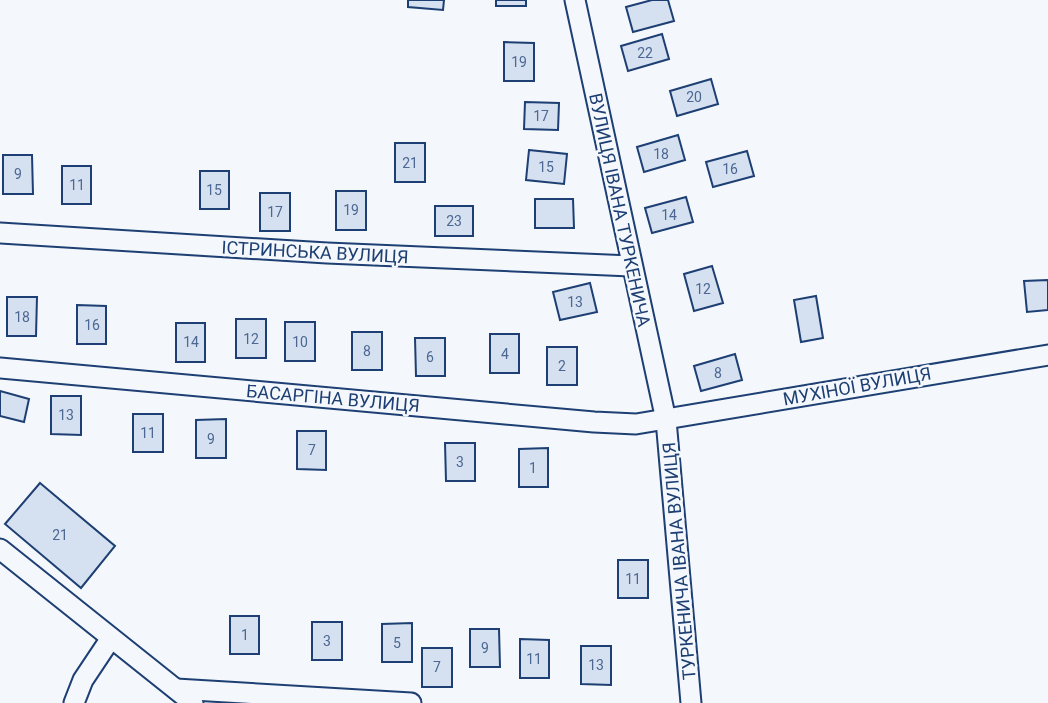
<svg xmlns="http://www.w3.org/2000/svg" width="1048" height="703" viewBox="0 0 1048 703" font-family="Roboto,sans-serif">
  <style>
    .building { fill: #d5e0f0; stroke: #1d3f73; stroke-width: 2 }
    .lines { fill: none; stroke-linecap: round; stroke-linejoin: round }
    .street-casing { stroke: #1d3f73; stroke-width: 23 }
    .street { stroke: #f4f7fb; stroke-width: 19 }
    .labels { text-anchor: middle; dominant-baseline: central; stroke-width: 5; stroke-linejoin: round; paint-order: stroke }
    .number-label { font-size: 14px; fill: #4b6792 }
    .street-label { font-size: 18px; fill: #1d3f73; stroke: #f4f7fb }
  </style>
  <rect width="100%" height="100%" fill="#f4f7fb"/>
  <g class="building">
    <polygon points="408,0 444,0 443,10 408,7"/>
    <rect x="496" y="0" width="30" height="6"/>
    <polygon points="652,0 668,0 674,21 633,32 626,7"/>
    <polygon points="662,34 669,59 628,71 621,46"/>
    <polygon points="504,42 534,43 534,81 504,81"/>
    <polygon points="711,79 718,104 677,116 670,91"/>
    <polygon points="525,102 559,103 558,130 524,129"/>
    <polygon points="678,135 685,160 644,172 637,147"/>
    <rect x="395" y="143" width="30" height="39"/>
    <polygon points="529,150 567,154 564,184 526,180"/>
    <polygon points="747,151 754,176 713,187 706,162"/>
    <polygon points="3,155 32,155 33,194 3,194"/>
    <rect x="62" y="166" width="29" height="38"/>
    <rect x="200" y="171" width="29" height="38"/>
    <rect x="336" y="191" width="30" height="39"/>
    <rect x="260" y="193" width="30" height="38"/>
    <polygon points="686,197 693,222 652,233 645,208"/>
    <polygon points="535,199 573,199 574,228 535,228"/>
    <rect x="435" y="206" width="38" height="30"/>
    <polygon points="712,266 723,303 694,311 684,274"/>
    <polygon points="1048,280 1048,310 1027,312 1024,281"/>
    <polygon points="590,283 597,312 560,320 553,292"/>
    <polygon points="816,296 823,338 801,342 794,300"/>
    <polygon points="7,297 37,297 36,336 7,336"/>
    <polygon points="77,305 106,306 106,344 77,344"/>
    <rect x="236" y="319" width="30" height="39"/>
    <rect x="285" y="322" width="30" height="39"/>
    <rect x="176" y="323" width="29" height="39"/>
    <rect x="352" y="332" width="30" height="38"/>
    <rect x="490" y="334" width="29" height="39"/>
    <polygon points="415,338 445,338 445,376 416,376"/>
    <rect x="547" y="347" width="30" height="38"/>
    <polygon points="735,354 742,380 701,391 694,366"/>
    <polygon points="0,391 29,399 24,422 0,416"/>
    <polygon points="51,396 81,396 81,435 51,434"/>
    <rect x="133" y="414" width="30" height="38"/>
    <polygon points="226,419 226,458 196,458 196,420"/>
    <polygon points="297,431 326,431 326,470 297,469"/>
    <polygon points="445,443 475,443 475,481 446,481"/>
    <polygon points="548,448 548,487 519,487 519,449"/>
    <polygon points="40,483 115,546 81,588 5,524"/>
    <rect x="618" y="560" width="30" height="38"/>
    <rect x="230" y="616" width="29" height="38"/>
    <rect x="312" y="622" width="30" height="38"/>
    <polygon points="412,623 412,662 382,662 382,624"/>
    <polygon points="470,629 499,629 500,667 470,667"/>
    <polygon points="520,639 549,640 549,678 520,678"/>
    <polygon points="581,646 611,646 611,685 581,684"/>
    <rect x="422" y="648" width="30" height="39"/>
  </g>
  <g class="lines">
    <defs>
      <g id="street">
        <polyline points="575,0 666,420 691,703"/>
        <polyline points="0,233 327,253 631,266"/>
        <polyline points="0,368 594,422 636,424 1048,355"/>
        <polyline points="0,549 193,703"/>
        <polyline points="176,689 411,703"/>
        <polyline points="74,703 83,680 111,638"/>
      </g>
    </defs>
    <use href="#street" class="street-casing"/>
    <use href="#street" class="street"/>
  </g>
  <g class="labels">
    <g class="number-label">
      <text x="645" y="53">22</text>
      <text x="519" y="62">19</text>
      <text x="694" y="97">20</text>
      <text x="541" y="116">17</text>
      <text x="661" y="154">18</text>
      <text x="410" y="163">21</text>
      <text x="546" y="167">15</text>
      <text x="730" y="169">16</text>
      <text x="18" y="174">9</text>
      <text x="77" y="185">11</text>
      <text x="214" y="190">15</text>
      <text x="351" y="210">19</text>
      <text x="275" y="212">17</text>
      <text x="669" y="215">14</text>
      <text x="454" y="221">23</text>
      <text x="703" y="289">12</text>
      <text x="575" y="302">13</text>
      <text x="22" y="317">18</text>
      <text x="92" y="325">16</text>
      <text x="251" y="339">12</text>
      <text x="191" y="342">14</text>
      <text x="300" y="342">10</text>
      <text x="367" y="351">8</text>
      <text x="505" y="354">4</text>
      <text x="430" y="357">6</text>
      <text x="562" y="366">2</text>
      <text x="718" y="373">8</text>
      <text x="66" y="415">13</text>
      <text x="148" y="433">11</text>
      <text x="211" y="439">9</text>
      <text x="312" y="450">7</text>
      <text x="460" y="462">3</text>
      <text x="533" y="468">1</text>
      <text x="60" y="535">21</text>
      <text x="633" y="579">11</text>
      <text x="245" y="635">1</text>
      <text x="327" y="641">3</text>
      <text x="397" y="643">5</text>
      <text x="485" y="648">9</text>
      <text x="534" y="659">11</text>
      <text x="596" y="665">13</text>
      <text x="437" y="667">7</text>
    </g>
    <g class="street-label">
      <text transform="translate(620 210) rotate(78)">ВУЛИЦЯ ІВАНА ТУРКЕНИЧА</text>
      <text transform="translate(315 252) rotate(3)">ІСТРИНСЬКА ВУЛИЦЯ</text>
      <text transform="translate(857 386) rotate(-10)">МУХІНОЇ ВУЛИЦЯ</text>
      <text transform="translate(333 398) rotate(5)">БАСАРГІНА ВУЛИЦЯ</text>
      <text transform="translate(679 561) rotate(-95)">ТУРКЕНИЧА ІВАНА ВУЛИЦЯ</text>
    </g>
  </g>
</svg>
